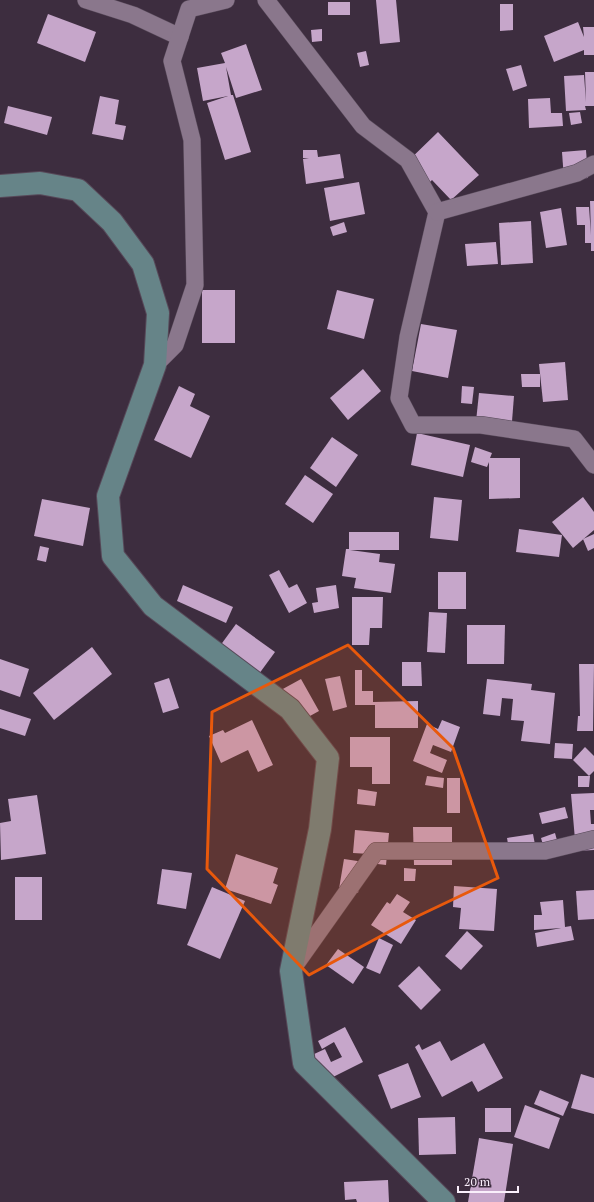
<svg xmlns="http://www.w3.org/2000/svg" width="594" height="1202" viewBox="0 0 594 1202" font-family="'PT Serif',serif">
  <style>
    .building { fill: #c6a6ca }
    .lines { fill: none; stroke-linecap: round; stroke-linejoin: round }
    .street-casing { stroke: #574959; stroke-width: 18 }
    .secondary-casing { stroke: #574959; stroke-width: 24 }
    .street { stroke: #8a778c; stroke-width: 17 }
    .secondary { stroke: #668488; stroke-width: 22 }
    .marked { fill: #e8590c; fill-opacity: 0.2; stroke: #e8590c; stroke-width: 3; stroke-linejoin: round }
  </style>
  <rect width="100%" height="100%" fill="#3d2d3f"/>
  <g class="building">
    <polygon points="376,0 396,0 400,42 380,44"/>
    <rect x="328" y="2" width="22" height="13"/>
    <polygon points="500,4 513,4 513,30 500,31"/>
    <polygon points="48,14 96,32 85,62 37,43"/>
    <polygon points="578,22 584,37 583,27 594,27 594,55 584,55 584,50 554,62 544,36"/>
    <polygon points="322,29 322,41 312,42 311,30"/>
    <polygon points="246,44 262,90 236,98 226,67 231,95 233,95 251,152 225,160 207,103 228,96 203,101 197,68 225,63 221,53"/>
    <polygon points="366,51 369,65 360,67 357,53"/>
    <polygon points="521,65 527,86 513,91 506,69"/>
    <polygon points="585,72 594,72 594,106 585,106 586,110 566,111 564,76 584,75 586,102"/>
    <polygon points="100,96 119,100 115,124 126,126 123,140 92,134"/>
    <polygon points="550,98 551,113 562,113 563,126 529,128 528,99"/>
    <polygon points="8,106 52,117 47,135 4,123"/>
    <polygon points="580,112 582,123 571,125 569,113"/>
    <polygon points="438,132 479,175 451,200 432,180 424,188 403,166"/>
    <polygon points="303,150 317,150 318,157 340,154 344,178 306,184 303,159 309,158 303,158"/>
    <polygon points="586,150 588,178 564,180 562,152"/>
    <polygon points="359,182 365,214 330,221 324,188"/>
    <polygon points="590,201 594,201 594,251 591,251 591,243 585,243 585,225 577,225 576,207 589,207 591,235"/>
    <polygon points="561,208 567,245 546,248 540,212"/>
    <polygon points="531,221 533,263 501,265 499,223"/>
    <polygon points="344,222 347,232 333,236 330,227"/>
    <polygon points="496,242 498,264 467,266 465,244"/>
    <rect x="202" y="290" width="33" height="53"/>
    <polygon points="337,290 374,299 364,339 327,329"/>
    <polygon points="421,324 457,330 448,378 412,371"/>
    <polygon points="565,362 568,400 543,402 539,364"/>
    <polygon points="363,369 381,391 348,420 330,398"/>
    <polygon points="521,374 540,374 540,387 522,387"/>
    <polygon points="179,386 195,394 190,406 210,416 191,458 154,440"/>
    <polygon points="462,386 474,387 472,404 461,403"/>
    <polygon points="479,393 514,396 511,434 475,431"/>
    <polygon points="417,433 470,445 463,477 411,465"/>
    <polygon points="332,437 358,455 336,487 310,468"/>
    <polygon points="475,447 492,453 490,458 520,458 520,498 489,499 489,462 487,467 471,462"/>
    <polygon points="305,475 333,494 313,523 285,504"/>
    <polygon points="434,497 462,500 458,541 430,538"/>
    <polygon points="583,497 594,512 594,530 573,548 552,522"/>
    <polygon points="42,499 90,508 83,546 34,536"/>
    <polygon points="519,529 562,535 559,557 516,552"/>
    <polygon points="349,532 399,532 399,550 350,550 380,554 379,562 395,564 391,593 354,588 356,578 342,576 346,549 349,549"/>
    <polygon points="594,534 594,548 588,551 583,539"/>
    <polygon points="40,546 49,548 46,562 37,560"/>
    <polygon points="279,570 289,588 297,584 307,603 289,613 269,575"/>
    <rect x="438" y="572" width="28" height="37"/>
    <polygon points="183,585 233,607 226,623 177,601"/>
    <polygon points="336,585 339,608 314,613 312,603 318,602 316,588"/>
    <polygon points="352,597 383,597 382,628 370,628 369,645 352,645"/>
    <polygon points="429,612 447,613 445,653 427,652"/>
    <polygon points="236,624 275,652 256,678 217,650"/>
    <polygon points="467,625 505,625 504,664 467,664"/>
    <polygon points="92,647 112,674 54,720 33,693"/>
    <polygon points="0,659 29,669 20,697 0,690"/>
    <polygon points="402,662 421,662 422,686 402,686"/>
    <polygon points="579,664 594,664 593,731 577,731 578,716 580,716"/>
    <polygon points="355,670 362,670 362,691 373,691 373,702 418,701 418,728 375,728 375,705 355,705"/>
    <polygon points="340,676 347,707 333,711 325,679"/>
    <polygon points="169,678 179,708 163,713 154,683"/>
    <polygon points="301,679 319,711 299,722 281,690"/>
    <polygon points="487,679 532,684 531,690 555,693 550,744 521,741 524,721 511,720 513,699 502,698 500,716 483,714"/>
    <polygon points="0,709 31,719 25,736 0,728"/>
    <polygon points="252,720 273,765 258,772 248,750 221,763 209,736 223,730 225,733"/>
    <polygon points="442,720 460,727 451,752 433,745 430,753 447,760 442,773 413,761 427,724 438,729"/>
    <polygon points="350,737 390,737 390,784 372,784 372,767 350,767"/>
    <polygon points="555,743 573,744 572,759 554,758"/>
    <polygon points="585,747 594,756 594,771 589,776 573,760"/>
    <polygon points="427,776 444,778 443,788 425,785"/>
    <polygon points="578,776 590,776 589,787 578,787"/>
    <rect x="447" y="778" width="13" height="35"/>
    <polygon points="358,789 377,792 375,806 357,804"/>
    <polygon points="594,793 594,810 590,810 591,824 594,824 594,850 576,851 571,794"/>
    <polygon points="37,795 46,854 1,860 0,823 11,821 8,799"/>
    <polygon points="565,807 568,818 542,824 539,813"/>
    <polygon points="413,827 452,827 452,865 414,865"/>
    <polygon points="355,830 389,833 386,865 369,863 370,854 353,853"/>
    <polygon points="555,833 561,855 547,859 541,838"/>
    <polygon points="533,834 536,850 510,855 507,838"/>
    <polygon points="236,854 278,868 273,883 278,885 271,904 225,889"/>
    <polygon points="344,859 364,862 358,893 339,889"/>
    <polygon points="404,868 416,869 415,881 404,881"/>
    <polygon points="162,869 192,873 186,909 157,904"/>
    <rect x="15" y="877" width="27" height="43"/>
    <polygon points="454,886 497,889 494,931 459,929 461,908 453,907"/>
    <polygon points="212,887 245,901 220,959 187,945"/>
    <polygon points="594,890 594,919 578,920 576,891"/>
    <polygon points="397,894 410,902 403,912 416,920 401,944 371,925 387,902 390,904"/>
    <polygon points="563,900 565,927 571,926 574,940 537,947 535,933 561,928 534,930 534,915 542,915 540,902"/>
    <polygon points="467,931 483,946 461,970 445,956"/>
    <polygon points="379,938 393,945 380,974 366,968"/>
    <polygon points="338,949 364,967 353,984 326,965"/>
    <polygon points="419,966 441,990 421,1010 398,986"/>
    <polygon points="345,1027 363,1062 325,1081 312,1055 325,1049 331,1062 342,1057 334,1042 322,1049 318,1041"/>
    <polygon points="440,1041 451,1061 484,1043 503,1078 478,1092 472,1081 442,1097 415,1047 419,1044 422,1050"/>
    <polygon points="408,1063 421,1097 391,1109 378,1075"/>
    <polygon points="581,1074 594,1078 594,1114 571,1108"/>
    <polygon points="540,1090 569,1102 563,1116 534,1104"/>
    <polygon points="525,1105 560,1118 549,1149 514,1137"/>
    <rect x="485" y="1108" width="26" height="24"/>
    <polygon points="455,1117 456,1154 419,1155 418,1118"/>
    <polygon points="479,1138 513,1144 504,1202 468,1202"/>
    <polygon points="388,1180 389,1202 357,1202 356,1199 345,1200 344,1182"/>
  </g>
  <g class="lines">
    <defs>
      <g id="street">
        <polyline points="86,0 133,15 180,37"/>
        <polyline points="266,0 363,126 408,160 437,212 408,337 399,398 413,425 481,425 574,439 594,465"/>
        <polyline points="437,212 577,173 594,164"/>
        <polyline points="155,365 175,345 195,285 192,140 172,61 189,9 226,0"/>
        <polyline points="293,968 376,851 545,851 594,839"/>
      </g>
      <polyline id="secondary" points="0,186 40,183 78,190 112,222 143,264 158,313 155,365 108,496 113,556 153,606 290,709 328,758 320,829 291,971 304,1063 444,1202"/>
    </defs>
    <use href="#street" class="street-casing"/>
    <use href="#secondary" class="secondary-casing"/>
    <use href="#street" class="street"/>
    <use href="#secondary" class="secondary"/>
  </g>
  <path class="marked" d="M348,645L453,748L498,878L418,916L309,975L207,869L212,712Z"/>
  <path d="M458 1186v6h60v-6" fill="none" stroke="#faeffb" stroke-width="2"/>
  <text x="464" y="1186" font-size="12" fill="#faeffb" stroke="#3d2d3f" stroke-width="3" paint-order="stroke">20 m</text>
</svg>
